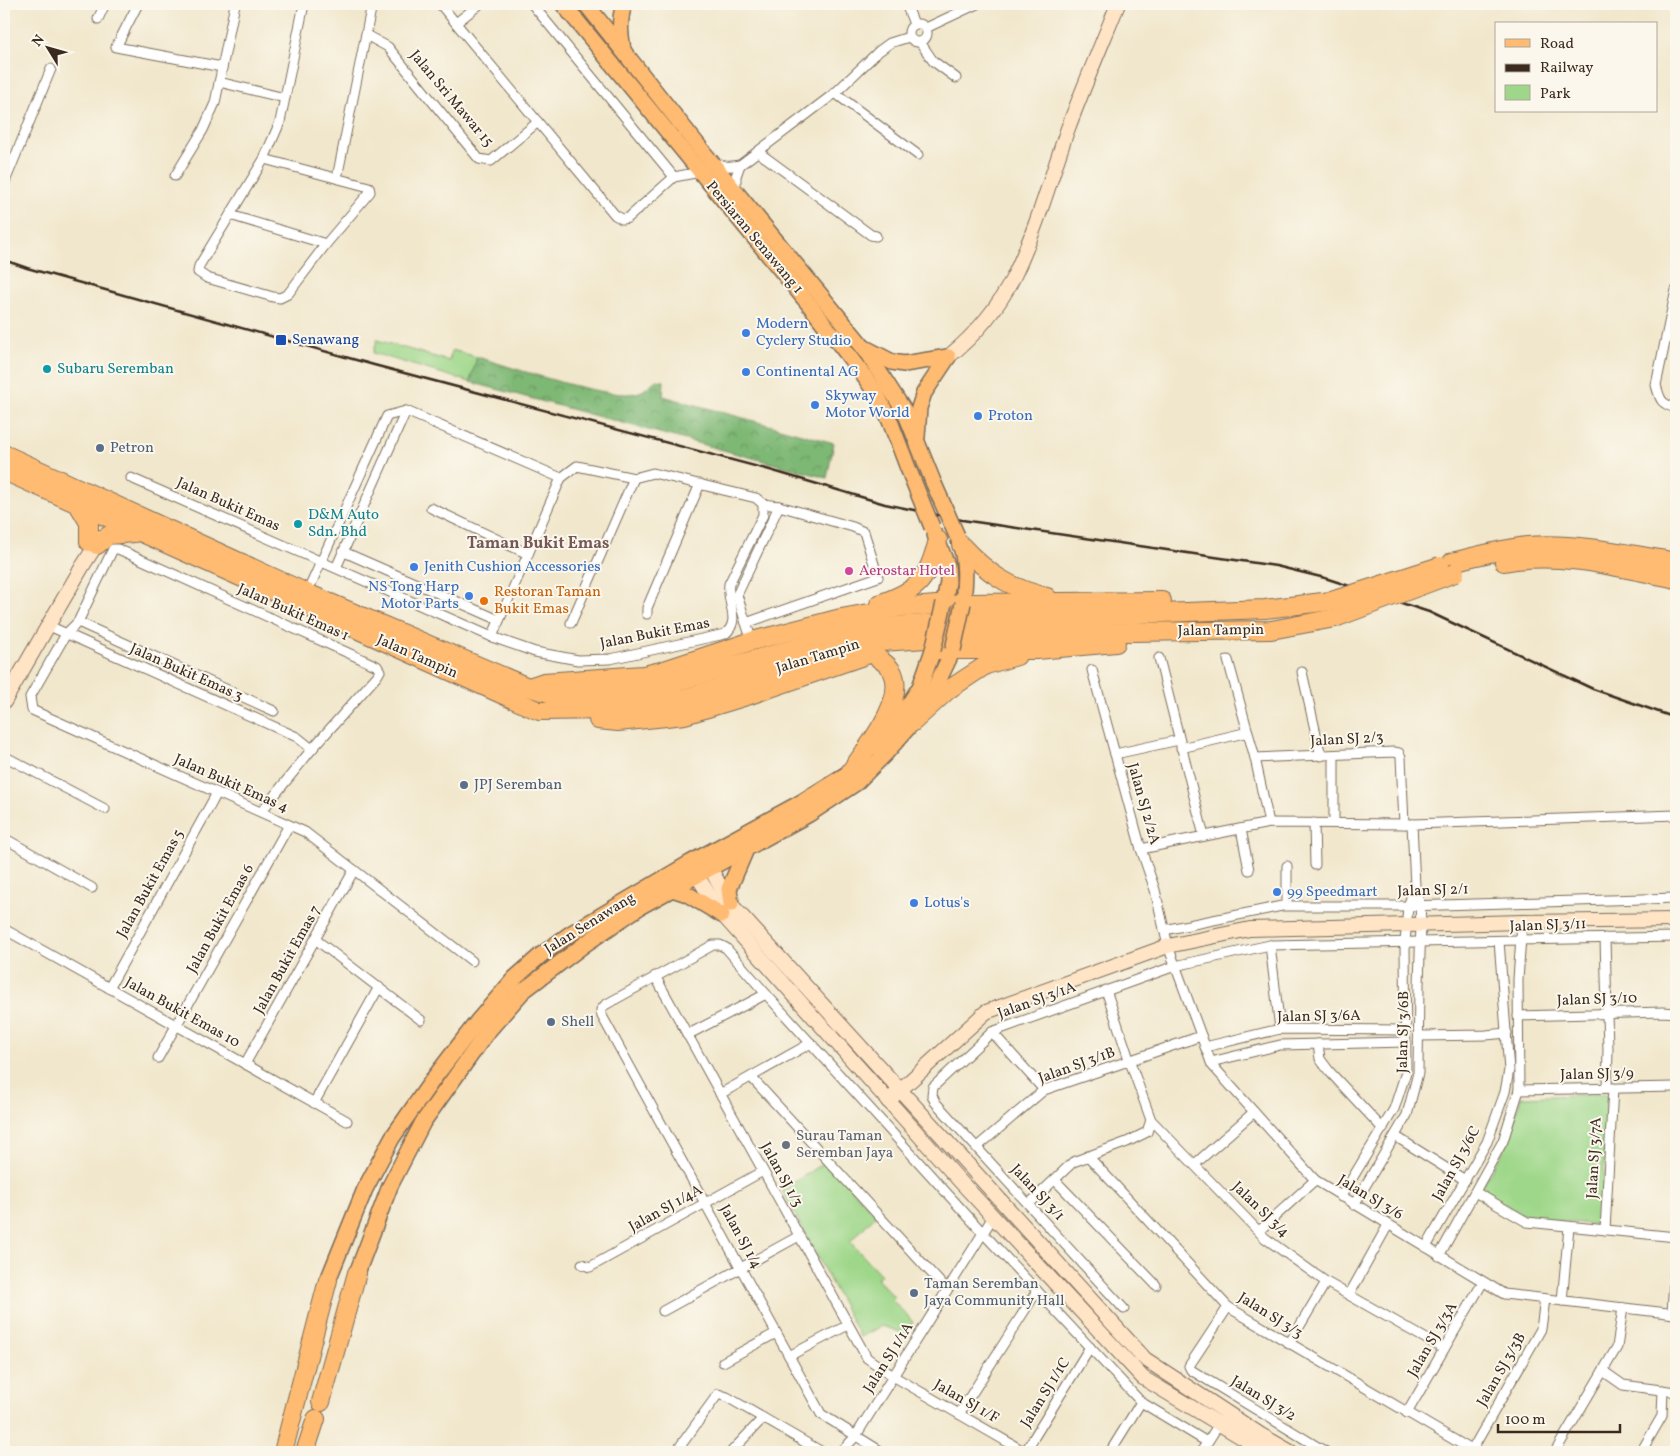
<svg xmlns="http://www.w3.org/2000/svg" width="1680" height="1456" viewBox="0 0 1680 1456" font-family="Vollkorn,serif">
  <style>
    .green { fill: #9ed789; stroke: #6c8054 }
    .forest { fill: url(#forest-crowns); stroke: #5c714a }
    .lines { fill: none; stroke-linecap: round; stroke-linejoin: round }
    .street-casing { stroke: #7b6c5b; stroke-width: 11 }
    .secondary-casing { stroke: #7b6c5b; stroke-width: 16 }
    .primary-casing { stroke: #7b6c5b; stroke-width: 18 }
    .highway-casing { stroke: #7b6c5b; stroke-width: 20 }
    .street { stroke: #fff; stroke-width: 9 }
    .secondary { stroke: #ffe4c6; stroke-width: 14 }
    .primary { stroke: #febb71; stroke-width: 15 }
    .highway { stroke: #febb71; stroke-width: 18 }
    .rail { stroke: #3b2a1e; stroke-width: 2.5 }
    .primary-bridge-casing { stroke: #7b6c5b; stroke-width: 18; stroke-linecap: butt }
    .highway-bridge-casing { stroke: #7b6c5b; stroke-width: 20; stroke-linecap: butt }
    .primary-bridge { stroke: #febb71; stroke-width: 15 }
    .highway-bridge { stroke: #febb71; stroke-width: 18 }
    .shop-dot { fill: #3f7fe0; stroke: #fbf7ec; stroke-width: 2 }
    .transit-dot { fill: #1a4fb4; stroke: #fbf7ec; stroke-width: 2 }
    .culture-dot { fill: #0f9aa8; stroke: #fbf7ec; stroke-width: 2 }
    .service-dot { fill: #5c6f8a; stroke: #fbf7ec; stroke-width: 2 }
    .hotel-dot { fill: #d1479c; stroke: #fbf7ec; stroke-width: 2 }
    .food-dot { fill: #e8710a; stroke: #fbf7ec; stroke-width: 2 }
    .worship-dot { fill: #6b7280; stroke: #fbf7ec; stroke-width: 2 }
    .labels { text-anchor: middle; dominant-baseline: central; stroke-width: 4; stroke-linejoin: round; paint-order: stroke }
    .street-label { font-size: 15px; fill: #3b2a1e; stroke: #fbf7ec }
    .shop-label { font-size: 15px; fill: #366cbe; stroke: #fbf7ec; text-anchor: start }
    .transit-label { font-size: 15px; fill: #164399; stroke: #fbf7ec; text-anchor: start }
    .culture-label { font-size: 15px; fill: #0d838f; stroke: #fbf7ec; text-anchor: start }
    .service-label { font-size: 15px; fill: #4e5e75; stroke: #fbf7ec; text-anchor: start }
    .hotel-label { font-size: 15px; fill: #b23c85; stroke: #fbf7ec; text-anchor: start }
    .food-label { font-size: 15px; fill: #c56008; stroke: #fbf7ec; text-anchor: start }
    .worship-label { font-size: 15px; fill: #5b616d; stroke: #fbf7ec; text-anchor: start }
    .neighbourhood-label { font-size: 16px; font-weight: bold; fill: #755957; stroke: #fbf7ec }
  </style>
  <defs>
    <pattern id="forest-crowns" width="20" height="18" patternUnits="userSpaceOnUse" patternTransform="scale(1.25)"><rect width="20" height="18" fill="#7eb875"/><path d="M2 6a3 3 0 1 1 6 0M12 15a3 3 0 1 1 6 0" fill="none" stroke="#68965f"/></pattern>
  </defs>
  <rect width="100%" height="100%" fill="#fbf7ec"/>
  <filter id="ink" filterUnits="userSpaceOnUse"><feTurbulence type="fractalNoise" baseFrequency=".02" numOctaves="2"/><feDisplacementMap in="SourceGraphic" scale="10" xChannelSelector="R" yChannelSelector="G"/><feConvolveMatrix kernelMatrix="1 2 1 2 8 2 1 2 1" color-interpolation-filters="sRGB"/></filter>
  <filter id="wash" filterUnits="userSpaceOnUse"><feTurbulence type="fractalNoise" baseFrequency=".0096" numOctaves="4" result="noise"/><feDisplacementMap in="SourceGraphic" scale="20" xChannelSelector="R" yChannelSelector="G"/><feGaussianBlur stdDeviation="1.12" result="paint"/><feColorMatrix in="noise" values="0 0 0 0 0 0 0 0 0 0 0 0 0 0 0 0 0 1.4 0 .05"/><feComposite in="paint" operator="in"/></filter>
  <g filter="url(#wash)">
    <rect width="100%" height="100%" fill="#f1e7cc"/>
    <g class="green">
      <polygon points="377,340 449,361 452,350 477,357 470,382 373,353"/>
      <polygon points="1608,1094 1601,1225 1529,1218 1479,1191 1508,1143 1521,1097"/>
      <polygon points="826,1161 876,1215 850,1242 881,1275 877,1279 894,1297 892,1300 913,1322 906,1334 882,1326 860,1337 782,1190"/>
    </g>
    <path class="forest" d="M477,357C509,366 613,403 640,392C645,390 651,384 656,380L664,381L663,396L834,443L827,478L470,382Z"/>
  </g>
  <g filter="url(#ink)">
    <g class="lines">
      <defs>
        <g id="street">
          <polyline points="138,4 116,47 222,67"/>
          <polyline points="440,4 615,215 622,219 628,218 674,177 700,172"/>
          <polyline points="532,4 674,177"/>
          <polyline points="906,4 914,24"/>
          <polyline points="98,19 105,4"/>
          <polyline points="456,23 480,4"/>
          <circle cx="918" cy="33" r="9"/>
          <polyline points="926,28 977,4"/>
          <polyline points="366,35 388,47 479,159 491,161 538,122"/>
          <polyline points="920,42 933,61 956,78"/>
          <polyline points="219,82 285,98"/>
          <polyline points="835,93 918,155"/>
          <polyline points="758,152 871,235 876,236"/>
          <polyline points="264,159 369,187 370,192 326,244 288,294 280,298 273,297 207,278 198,272 199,266 264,159 280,122 304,4"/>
          <path d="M714,162C723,167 730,167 740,165"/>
          <polyline points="175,176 203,130 215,103 235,4"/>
          <polyline points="337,178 372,4"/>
          <polyline points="4,184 51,69"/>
          <polyline points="736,190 736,176 740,165 835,93 879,51 890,43 909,37"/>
          <polyline points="230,215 326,244"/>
          <path d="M1676,290L1656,385C1660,400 1661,404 1676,408"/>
          <path d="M131,478L492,637L535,652L578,660L610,659L725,634C742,620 726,604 729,584L763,515V504"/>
          <polyline points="431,508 528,554"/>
          <polyline points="344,552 499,620"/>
          <polyline points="336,568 406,411"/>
          <polyline points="307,593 387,416 406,411 561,478"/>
          <polyline points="647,614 647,608 700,484"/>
          <polyline points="78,622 274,711"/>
          <polyline points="571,623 634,478"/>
          <polyline points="746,623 737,595 779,506"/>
          <polyline points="47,625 297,737 312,749"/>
          <polyline points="492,637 561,478 577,466 634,478 653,473 756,498 763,504 779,506 853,527 864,532 878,577 746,623 752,641"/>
          <polyline points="1159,658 1204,836"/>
          <polyline points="1228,660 1255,758 1269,823"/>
          <polyline points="1092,670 1141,849 1155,890 1168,946 1212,1065 1315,1180 1504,1294 1676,1314"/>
          <polyline points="1302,672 1321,756"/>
          <polyline points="1181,748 1248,732"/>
          <polyline points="1115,754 1179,740"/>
          <polyline points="4,756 105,809"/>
          <polyline points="1334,756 1334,823"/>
          <polyline points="1255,758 1394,752 1399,753 1401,757 1404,824"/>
          <polyline points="261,812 312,749 377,676 380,671 377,666 118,549 113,549 78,622 66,634 30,697 32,710 305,832 472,961"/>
          <polyline points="1314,823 1315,865"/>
          <polyline points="1241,829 1249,870"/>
          <polyline points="4,838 92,888"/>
          <polyline points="1141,849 1269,823 1412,824 1676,815"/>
          <polyline points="1287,866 1287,905"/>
          <polyline points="4,929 347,1121"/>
          <polyline points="1164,930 1282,906 1408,906 1676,898"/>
          <polyline points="1605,938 1608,1050 1607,1088"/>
          <polyline points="315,939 421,1020"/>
          <polyline points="1270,945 1280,1029"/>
          <polyline points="655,976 867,1358 893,1376 1025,1452"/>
          <polyline points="109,988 217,793"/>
          <polyline points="1106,990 1130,1062 1151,1120 1265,1238 1326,1282 1444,1349"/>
          <polyline points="1518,1016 1663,1012 1676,1013"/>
          <polyline points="992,1032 1044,1090"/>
          <polyline points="687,1035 766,994"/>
          <polyline points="1419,1036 1486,1035 1507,1033"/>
          <polyline points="1318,1044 1320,1059 1329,1071 1383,1129"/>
          <polyline points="1205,1047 1280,1029 1405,1030"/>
          <polyline points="158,1058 289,825"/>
          <polyline points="1211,1062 1280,1045 1406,1042"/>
          <polyline points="245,1064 354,870"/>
          <polyline points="751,1077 947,1290"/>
          <polyline points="1519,1090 1676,1087"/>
          <polyline points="720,1094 811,1043"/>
          <polyline points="314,1103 379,987"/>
          <polyline points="1395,1136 1465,1180"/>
          <polyline points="977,1147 1044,1090 1201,1036"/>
          <polyline points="1088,1156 1228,1307 1475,1452"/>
          <polyline points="1195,1164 1254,1112"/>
          <polyline points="1055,1180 1156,1285"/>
          <polyline points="1475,1192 1527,1222 1676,1237"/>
          <polyline points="1341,1197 1394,1109 1406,1072 1405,943 1408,906 1415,887"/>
          <polyline points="1029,1204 1073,1162 1127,1142 1147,1132 1151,1120"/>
          <polyline points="1354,1205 1407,1115 1418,1073 1419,984 1421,924 1420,905 1415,886 1412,824"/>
          <polyline points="1605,1230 1613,1088"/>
          <polyline points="1259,1231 1315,1180"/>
          <polyline points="1426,1247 1487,1142 1505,1092 1509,1070 1499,941"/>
          <polyline points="1439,1256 1503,1141 1519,1090 1518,980 1522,922"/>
          <polyline points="582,1264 590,1267 763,1171"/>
          <polyline points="1349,1295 1388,1225"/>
          <polyline points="1562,1301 1569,1227"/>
          <polyline points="1228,1307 1189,1366 1191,1370 1326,1452"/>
          <polyline points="1124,1309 935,1102 932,1095 933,1087 992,1032 1175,966 1270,945 1676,937"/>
          <polyline points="663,1311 799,1236"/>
          <polyline points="1672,1314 1676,1245"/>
          <polyline points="1289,1344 1326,1282"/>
          <polyline points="789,1356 848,1325"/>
          <polyline points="723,1362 776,1333"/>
          <polyline points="1603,1371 1623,1385 1676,1392"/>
          <polyline points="1407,1413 1483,1282"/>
          <polyline points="959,1414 1037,1291"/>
          <polyline points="1472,1450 1541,1329 1545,1299"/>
          <polyline points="676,1452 718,1394 727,1397 822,1452"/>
          <polyline points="731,1452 763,1418"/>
          <polyline points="841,1452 855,1437 993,1217"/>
          <polyline points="882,1452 821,1414 602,1016 601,1010 605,1005 713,945 720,945 726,948 766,994 983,1233 1141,1402 1207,1442"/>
          <polyline points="1025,1452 1090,1347"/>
          <polyline points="1110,1452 1141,1402"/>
          <polyline points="1201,1452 1221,1421"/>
          <polyline points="1555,1452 1617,1347 1623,1308"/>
          <polyline points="1641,1452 1662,1416 1663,1390"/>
        </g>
        <g id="secondary">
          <path d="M948,357C974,336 998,308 1013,278C1036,231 1050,180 1067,131C1083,88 1101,46 1118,4"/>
          <polyline points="4,702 82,567 101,537"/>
          <polyline points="705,858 728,901 1145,1359 1261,1435 1291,1452"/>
          <polyline points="691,866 720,912 959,1180 1143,1378 1266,1452"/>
          <polyline points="888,1101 986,1012 1168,946 1250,929 1522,922 1676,920"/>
        </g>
        <g id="primary">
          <polyline points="563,4 812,308 864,376 877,395 890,421 908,468"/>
          <polyline points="586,4 708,158 864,348 905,412 934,484"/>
          <path d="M623,49C620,32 619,20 624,4"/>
          <polyline points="865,348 892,362 904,364 948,357"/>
          <polyline points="917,437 919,408 924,393 948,357"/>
          <polyline points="935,535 947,565 948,582 944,603"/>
          <path d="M959,541C967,560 965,583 963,603"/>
          <polyline points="874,747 900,718 920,687 933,650"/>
          <polyline points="672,889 687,894 722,915"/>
          <polyline points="731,904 729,889 747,847"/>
          <polyline points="357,1273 390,1186 423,1122 488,1031 523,991 585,944 641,906 809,814 856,783 884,755 912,723 933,692 953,650"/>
          <polyline points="328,1280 365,1189 392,1138 434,1078 477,1022 515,978 541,955 570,934 690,863 802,802 850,772 858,764"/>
        </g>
        <g id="highway">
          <polyline points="4,454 307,593 528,687 556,695 606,695 672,683 866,628 981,620 1265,609 1331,601"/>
          <polyline points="4,471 539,711 611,710 685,698 866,643 1001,634 1271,630 1335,618"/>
          <polyline points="79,506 89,523 89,542"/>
          <polyline points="97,545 109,535 135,533"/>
          <path d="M961,545C987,573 1009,588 1047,597"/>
          <path d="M1452,562C1477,556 1502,549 1527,546C1574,542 1630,554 1676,562"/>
          <path d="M1504,562C1560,551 1621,568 1676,579"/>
          <path d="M879,604C919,590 927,581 938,540"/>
          <polyline points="938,650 1037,650 1116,643"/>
          <polyline points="529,687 544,682 643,675 661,671 752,641 841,618 896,608 963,603 1162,601"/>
          <polyline points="598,720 618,722 685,715 747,696 872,653"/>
          <polyline points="912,723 948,690 986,665 1017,656"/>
          <path d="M850,772C865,750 908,699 892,671C887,663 878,658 871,653"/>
          <polyline points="321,1402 357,1273"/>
          <polyline points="283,1452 328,1280"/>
          <polyline points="305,1452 316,1419"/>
        </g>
      </defs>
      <use href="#street" class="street-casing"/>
      <use href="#secondary" class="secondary-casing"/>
      <use href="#primary" class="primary-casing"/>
      <use href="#highway" class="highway-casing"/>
      <use href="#street" class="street"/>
      <use href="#secondary" class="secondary"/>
      <use href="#primary" class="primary"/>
      <use href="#highway" class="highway"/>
      <polyline class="rail" points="4,260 27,268 374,365 770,470 885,504 962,520 1276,566 1325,578 1429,612 1593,689 1676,718"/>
      <defs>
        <g id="primary-bridge">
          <polyline points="908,468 932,527"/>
          <polyline points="934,484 957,536"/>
          <polyline points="933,650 944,603"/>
          <polyline points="953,650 963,603"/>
        </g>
        <g id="highway-bridge">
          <polyline points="1331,601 1440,566"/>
          <polyline points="1335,618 1455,573"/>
        </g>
      </defs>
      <use href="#primary-bridge" class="primary-bridge-casing"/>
      <use href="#highway-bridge" class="highway-bridge-casing"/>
      <use href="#primary-bridge" class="primary-bridge"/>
      <use href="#highway-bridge" class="highway-bridge"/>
    </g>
  </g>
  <g class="shop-dot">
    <circle cx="746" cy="333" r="5"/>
    <circle cx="746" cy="372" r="5"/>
    <circle cx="815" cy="405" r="5"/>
    <circle cx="978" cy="416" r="5"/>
    <circle cx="414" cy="567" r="5"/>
    <circle cx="469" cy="596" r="5"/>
    <circle cx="1277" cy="892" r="5"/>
    <circle cx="914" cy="903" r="5"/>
  </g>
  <rect class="transit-dot" x="275" y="334" width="12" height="12" rx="2.5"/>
  <g class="culture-dot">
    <circle cx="47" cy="369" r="5"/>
    <circle cx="298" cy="524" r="5"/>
  </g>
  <g class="service-dot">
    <circle cx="100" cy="448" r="5"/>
    <circle cx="464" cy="785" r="5"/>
    <circle cx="551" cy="1022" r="5"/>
    <circle cx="914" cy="1293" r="5"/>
  </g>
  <circle class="hotel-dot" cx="849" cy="571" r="5"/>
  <circle class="food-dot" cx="484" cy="601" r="5"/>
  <circle class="worship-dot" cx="786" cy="1145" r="5"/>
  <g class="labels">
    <g class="street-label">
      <text transform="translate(451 99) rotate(50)">Jalan Sri Mawar 15</text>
      <text transform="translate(754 238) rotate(50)">Persiaran Senawang 1</text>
      <text transform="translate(228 505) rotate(24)">Jalan Bukit Emas</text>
      <text transform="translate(293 613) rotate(24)">Jalan Bukit Emas 1</text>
      <text transform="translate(1221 631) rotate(-1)">Jalan Tampin</text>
      <text transform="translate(655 634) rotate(-11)">Jalan Bukit Emas</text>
      <text transform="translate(417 657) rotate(24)">Jalan Tampin</text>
      <text transform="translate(818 657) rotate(-17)">Jalan Tampin</text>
      <text transform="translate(186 673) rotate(24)">Jalan Bukit Emas 3</text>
      <text transform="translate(1347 740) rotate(-3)">Jalan SJ 2/3</text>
      <text transform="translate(231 784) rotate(24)">Jalan Bukit Emas 4</text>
      <text transform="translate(1143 804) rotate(74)">Jalan SJ 2/2A</text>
      <text transform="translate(151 884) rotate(-61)">Jalan Bukit Emas 5</text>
      <text transform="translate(1433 891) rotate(-2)">Jalan SJ 2/1</text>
      <text transform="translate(221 919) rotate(-61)">Jalan Bukit Emas 6</text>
      <text transform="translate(590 924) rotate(-32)">Jalan Senawang</text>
      <text transform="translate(1548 926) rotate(-2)">Jalan SJ 3/11</text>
      <text transform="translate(288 960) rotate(-61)">Jalan Bukit Emas 7</text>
      <text transform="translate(1597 1000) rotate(-2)">Jalan SJ 3/10</text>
      <text transform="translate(1037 1001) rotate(-20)">Jalan SJ 3/1A</text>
      <text transform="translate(182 1013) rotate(29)">Jalan Bukit Emas 10</text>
      <text transform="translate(1319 1017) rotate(-1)">Jalan SJ 3/6A</text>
      <text transform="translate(1404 1032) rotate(-89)">Jalan SJ 3/6B</text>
      <text transform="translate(1077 1066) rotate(-20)">Jalan SJ 3/1B</text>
      <text transform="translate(1597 1075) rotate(-1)">Jalan SJ 3/9</text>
      <text transform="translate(1595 1158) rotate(-87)">Jalan SJ 3/7A</text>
      <text transform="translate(1457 1164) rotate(-61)">Jalan SJ 3/6C</text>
      <text transform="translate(781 1175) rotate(61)">Jalan SJ 1/3</text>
      <text transform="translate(1037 1193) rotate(47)">Jalan SJ 3/1</text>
      <text transform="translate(1370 1198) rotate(31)">Jalan SJ 3/6</text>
      <text transform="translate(666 1209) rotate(-29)">Jalan SJ 1/4A</text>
      <text transform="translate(1260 1210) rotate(44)">Jalan SJ 3/4</text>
      <text transform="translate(740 1237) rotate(61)">Jalan SJ 1/4</text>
      <text transform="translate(1270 1316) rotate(32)">Jalan SJ 3/3</text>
      <text transform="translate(1433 1340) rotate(-60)">Jalan SJ 3/3A</text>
      <text transform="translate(889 1358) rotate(-58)">Jalan SJ 1/1A</text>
      <text transform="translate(1502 1370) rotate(-60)">Jalan SJ 3/3B</text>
      <text transform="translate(1046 1393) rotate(-58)">Jalan SJ 1/1C</text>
      <text transform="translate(1263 1399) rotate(31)">Jalan SJ 3/2</text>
      <text transform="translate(966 1402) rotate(30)">Jalan SJ 1/F</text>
    </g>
    <g class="shop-label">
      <text x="756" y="324">Modern<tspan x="756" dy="17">Cyclery Studio</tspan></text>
      <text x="756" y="372">Continental AG</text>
      <text x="825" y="396">Skyway<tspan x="825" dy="17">Motor World</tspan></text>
      <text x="988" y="416">Proton</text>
      <text x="424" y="567">Jenith Cushion Accessories</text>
      <text x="459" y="587" text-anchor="end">NS Tong Harp<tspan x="459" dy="17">Motor Parts</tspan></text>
      <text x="1287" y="892">99 Speedmart</text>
      <text x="924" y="903">Lotus's</text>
    </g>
    <g class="transit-label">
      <text x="292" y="340">Senawang</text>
    </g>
    <g class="culture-label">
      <text x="57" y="369">Subaru Seremban</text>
      <text x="308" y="515">D&amp;M Auto<tspan x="308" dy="17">Sdn. Bhd</tspan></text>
    </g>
    <g class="service-label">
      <text x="110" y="448">Petron</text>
      <text x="474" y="785">JPJ Seremban</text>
      <text x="561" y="1022">Shell</text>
      <text x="924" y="1284">Taman Seremban<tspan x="924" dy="17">Jaya Community Hall</tspan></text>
    </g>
    <g class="hotel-label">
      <text x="859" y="571">Aerostar Hotel</text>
    </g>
    <g class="food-label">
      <text x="494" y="592">Restoran Taman<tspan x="494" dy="17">Bukit Emas</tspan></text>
    </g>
    <g class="worship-label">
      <text x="796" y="1136">Surau Taman<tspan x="796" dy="17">Seremban Jaya</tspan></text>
    </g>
    <g class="neighbourhood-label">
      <text x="538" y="544">Taman Bukit Emas</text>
    </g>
  </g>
  <rect width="1680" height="1456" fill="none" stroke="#fbf7ec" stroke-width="20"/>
  <rect x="1495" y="22" width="162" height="90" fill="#fbf7ec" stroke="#aea59a"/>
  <rect x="1505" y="39" width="25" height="8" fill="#febb71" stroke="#aea59a"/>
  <text x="1540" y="48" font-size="15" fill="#3b2a1e">Road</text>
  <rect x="1505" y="64" width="25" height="8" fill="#3b2a1e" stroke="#aea59a"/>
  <text x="1540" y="72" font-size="15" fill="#3b2a1e">Railway</text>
  <rect x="1505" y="85" width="25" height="15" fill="#9ed789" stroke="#aea59a"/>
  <text x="1540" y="98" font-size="15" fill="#3b2a1e">Park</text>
  <g transform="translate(48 48) rotate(307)" stroke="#fbf7ec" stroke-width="4" paint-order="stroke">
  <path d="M0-4L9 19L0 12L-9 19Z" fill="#3b2a1e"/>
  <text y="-8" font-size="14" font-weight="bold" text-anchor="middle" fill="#3b2a1e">N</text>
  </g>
  <path d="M1498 1424v8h122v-8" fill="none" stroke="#3b2a1e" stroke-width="2.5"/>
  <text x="1505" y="1424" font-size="15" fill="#3b2a1e" stroke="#fbf7ec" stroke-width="4" paint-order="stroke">100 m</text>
</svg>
